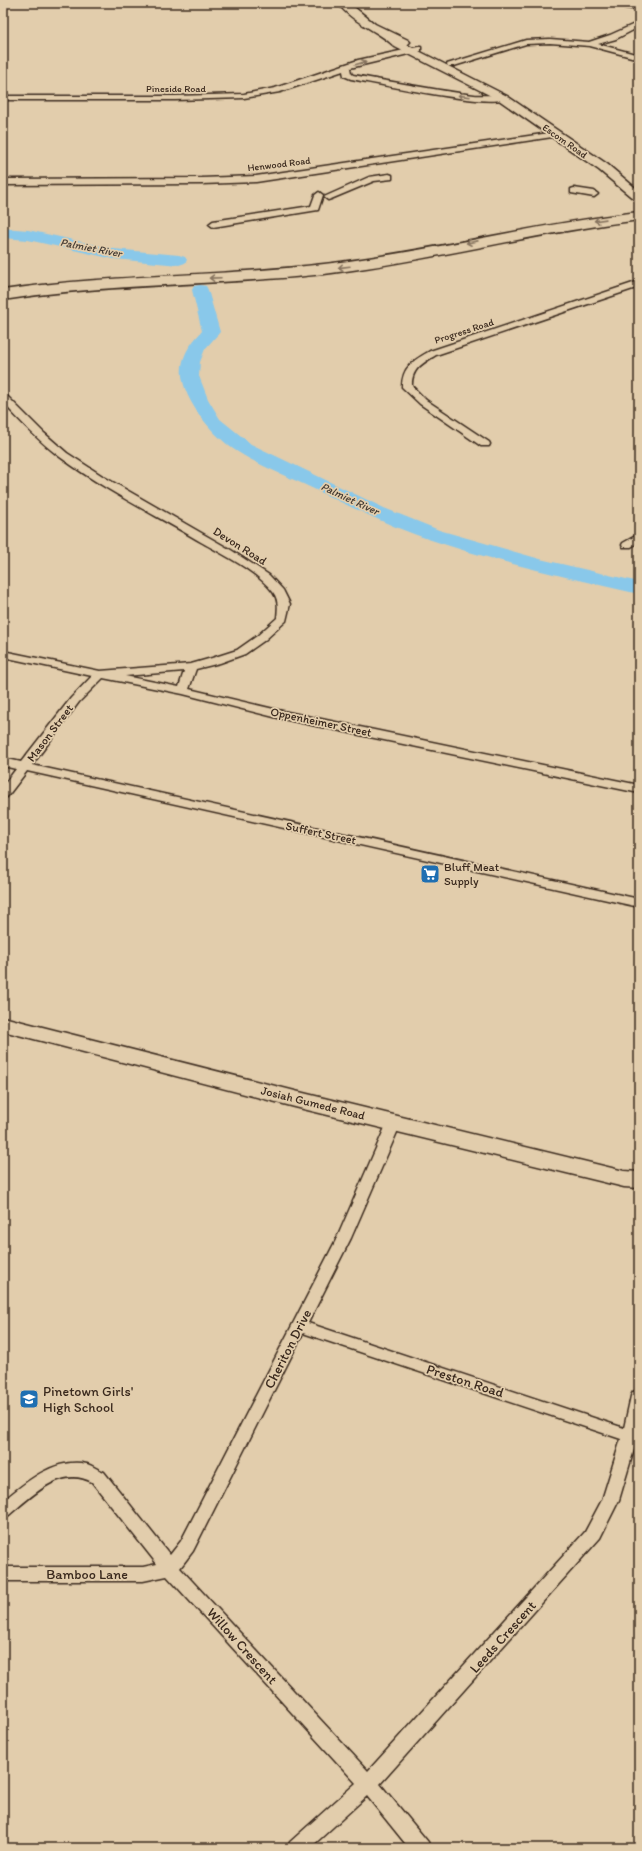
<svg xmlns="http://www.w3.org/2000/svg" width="642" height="1851" viewBox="0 0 642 1851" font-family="Itim,sans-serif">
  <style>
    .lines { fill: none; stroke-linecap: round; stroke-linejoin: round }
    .river { fill: #89c8ea; fill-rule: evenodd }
    .street-casing { stroke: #3b2a1e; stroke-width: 3 }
    .secondary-casing { stroke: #3b2a1e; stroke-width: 3 }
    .primary-casing { stroke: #3b2a1e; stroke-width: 3 }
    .highway-casing { stroke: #3b2a1e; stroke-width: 3 }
    .street { fill: #e2cdac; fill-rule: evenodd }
    .secondary { fill: #e2cdac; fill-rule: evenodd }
    .primary { fill: #e2cdac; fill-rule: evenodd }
    .highway { fill: #e2cdac; fill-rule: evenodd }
    .oneway { stroke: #86735e }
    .labels { text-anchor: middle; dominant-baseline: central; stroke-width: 3.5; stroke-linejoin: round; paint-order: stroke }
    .far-street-label { font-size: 10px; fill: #3b2a1e; stroke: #e2cdac }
    .far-water-label { font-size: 11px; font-style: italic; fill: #433a32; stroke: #e2cdac }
    .street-label { font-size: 12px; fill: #3b2a1e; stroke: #e2cdac }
    .poi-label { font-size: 12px; fill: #3b2a1e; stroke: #e2cdac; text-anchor: start }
    .near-street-label { font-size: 14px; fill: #3b2a1e; stroke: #e2cdac }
    .near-poi-label { font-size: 14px; fill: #3b2a1e; stroke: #e2cdac; text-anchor: start }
  </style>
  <rect width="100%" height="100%" fill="#e2cdac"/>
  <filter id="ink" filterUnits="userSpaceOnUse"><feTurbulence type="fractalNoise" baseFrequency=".025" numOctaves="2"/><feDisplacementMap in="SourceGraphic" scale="8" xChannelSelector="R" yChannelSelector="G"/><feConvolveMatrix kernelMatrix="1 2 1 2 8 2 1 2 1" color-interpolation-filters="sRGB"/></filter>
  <g filter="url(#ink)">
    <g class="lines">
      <g class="river">
        <polygon points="3,228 28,230 114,249 179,255 185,257 187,260 185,263 179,265 114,259 28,240 3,238"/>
        <path d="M200,285L206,286L208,290L220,332L205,349L200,362L199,376L208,399L220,419L251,444L384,508L439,530L540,559L639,582V594C567,577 495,562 425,538C387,525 351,507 314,489C289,477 262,467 238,452C213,437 174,392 183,361C186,349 194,340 202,331L192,290L194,286Z"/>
      </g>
      <defs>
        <g id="street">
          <polygon points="604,3 622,3 639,6 639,10 608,5"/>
          <polygon points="639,22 639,27 616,39 598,44 639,55 639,59 590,46 550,43 526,44 454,66 448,66 447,64 526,40 550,39 589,42 610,35"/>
          <path d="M418,47H421V51L350,68L351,73L353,75C394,82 434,90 474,95C482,96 502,94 507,98C494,109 374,83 351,79L344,76L343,71L280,92L244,98L175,100H3V96H175L244,94L275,88L358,60Z"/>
          <polygon points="556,132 560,134 559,136 256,182 202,184 3,185 3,179 202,178 256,176"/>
          <polygon points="389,174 392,175 392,179 374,181 331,199 328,200 324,197 369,177"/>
          <polygon points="574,188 594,191 598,194 594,197 571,193 571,189"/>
          <polygon points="319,192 323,195 318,210 213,227 209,224 213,221 311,206 315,195"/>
          <path d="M639,281V287L436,355C423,363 411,369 412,386L426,400L489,442L490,444L489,446H481L420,404L402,387C402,367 414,360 430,351Z"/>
          <path d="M3,394L6,395L44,433L67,453L104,477L231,550L269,575L283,590L290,604L286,621L265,640L245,654L220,663L196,669L189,689L278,710L639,785V793L278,718L183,694L103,678L79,702L32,765L639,899V907L27,771L7,797L3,798V786L16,769L3,766V758L21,762L71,698L92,676L3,657V651L100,671L191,664L212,658L237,650L257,636L277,618C278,608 279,600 273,592C257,571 224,555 201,542C154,514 104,490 60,457C39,442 21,421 3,403ZM184,671L179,687L125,676Z"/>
          <polygon points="639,534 639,542 631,547 623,547 622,545 623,543"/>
          <path d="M394,1118L399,1120L401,1123L351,1238L308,1323L624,1428L631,1396L633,1392L639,1390L638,1436L619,1500L600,1538L380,1784L428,1842L430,1848H409L367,1796L310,1848H288L290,1842L356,1783L167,1576L143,1581H3V1567H143L157,1564L92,1482C61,1465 32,1496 9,1515L3,1517V1501C26,1482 55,1457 87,1464C93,1466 98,1470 104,1472L170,1555L181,1541L337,1238L387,1123L389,1120ZM303,1333L621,1439L602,1500L585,1532L368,1771L180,1568L193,1551Z"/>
        </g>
        <path id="secondary" d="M338,3H349L375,24L408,40L410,42L407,45L507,96L607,164L639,191V201L635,200L599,170L499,100L395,47C378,30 352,23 338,3Z"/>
        <polygon id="primary" points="3,1017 295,1091 624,1171 639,1172 639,1188 624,1187 295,1107 3,1031"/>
        <path id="highway" d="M639,212V220C533,233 430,261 324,274C217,286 110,283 3,300V290C110,274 217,277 324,264C430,252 533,224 639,212Z"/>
      </defs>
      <use href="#street" class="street-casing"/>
      <use href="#secondary" class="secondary-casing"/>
      <use href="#primary" class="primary-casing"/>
      <use href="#highway" class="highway-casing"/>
      <use href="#street" class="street"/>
      <use href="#secondary" class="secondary"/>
      <use href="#primary" class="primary"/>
      <use href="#highway" class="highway"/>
    </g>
    <defs><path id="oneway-shaft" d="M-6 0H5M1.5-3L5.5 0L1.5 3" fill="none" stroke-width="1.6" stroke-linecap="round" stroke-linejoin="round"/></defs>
    <g class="oneway">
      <use href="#oneway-shaft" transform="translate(361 63) rotate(-16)"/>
      <use href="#oneway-shaft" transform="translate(464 96) rotate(-173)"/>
      <use href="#oneway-shaft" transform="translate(600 220) rotate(172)"/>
      <use href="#oneway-shaft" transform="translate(472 242) rotate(169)"/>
      <use href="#oneway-shaft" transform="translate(344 267) rotate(173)"/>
      <use href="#oneway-shaft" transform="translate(215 278) rotate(178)"/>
    </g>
  </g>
  <defs>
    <symbol id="supermarket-square" viewBox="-11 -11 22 22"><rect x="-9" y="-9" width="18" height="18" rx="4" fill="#1f6fb2" stroke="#e2cdac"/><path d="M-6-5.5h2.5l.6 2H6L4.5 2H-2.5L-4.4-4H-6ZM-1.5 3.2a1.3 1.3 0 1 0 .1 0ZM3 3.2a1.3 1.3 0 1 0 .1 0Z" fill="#fff"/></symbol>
    <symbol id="school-square" viewBox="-11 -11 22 22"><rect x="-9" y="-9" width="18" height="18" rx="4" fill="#1f6fb2" stroke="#e2cdac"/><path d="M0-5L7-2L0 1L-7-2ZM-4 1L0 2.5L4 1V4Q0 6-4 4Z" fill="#fff"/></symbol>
  </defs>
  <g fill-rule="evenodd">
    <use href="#supermarket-square" x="419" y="863" width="22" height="22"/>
    <use href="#school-square" x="18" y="1388" width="22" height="22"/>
  </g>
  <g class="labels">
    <g class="far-street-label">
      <text x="176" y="88">Pineside Road</text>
      <text transform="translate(565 141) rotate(35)">Escom Road</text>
      <text transform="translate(279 164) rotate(-7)">Henwood Road</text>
      <text transform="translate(464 331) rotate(-18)">Progress Road</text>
    </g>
    <g class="far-water-label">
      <text transform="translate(91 248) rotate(11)">Palmiet River</text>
      <text transform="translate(350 499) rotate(25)">Palmiet River</text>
    </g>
    <g class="street-label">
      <text transform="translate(240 546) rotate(32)">Devon Road</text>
      <text transform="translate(321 722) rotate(12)">Oppenheimer Street</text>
      <text transform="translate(50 733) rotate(-53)">Mason Street</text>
      <text transform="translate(321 833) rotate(12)">Suffert Street</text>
      <text transform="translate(313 1103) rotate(14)">Josiah Gumede Road</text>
    </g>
    <g class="poi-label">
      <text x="444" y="867">Bluff Meat<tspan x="444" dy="14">Supply</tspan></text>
    </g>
    <g class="near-street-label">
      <text transform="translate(288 1349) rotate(-63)">Cheriton Drive</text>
      <text transform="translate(465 1381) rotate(18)">Preston Road</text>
      <text x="87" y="1574">Bamboo Lane</text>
      <text transform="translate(503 1637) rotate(-48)">Leeds Crescent</text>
      <text transform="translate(242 1646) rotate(48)">Willow Crescent</text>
    </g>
    <g class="near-poi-label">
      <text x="43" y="1391">Pinetown Girls'<tspan x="43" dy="16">High School</tspan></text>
    </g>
  </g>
  <rect width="642" height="1851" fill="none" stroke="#e2cdac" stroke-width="16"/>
  <rect x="8" y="8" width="626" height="1835" fill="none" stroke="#3b2a1e" stroke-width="1.5" filter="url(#ink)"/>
</svg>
